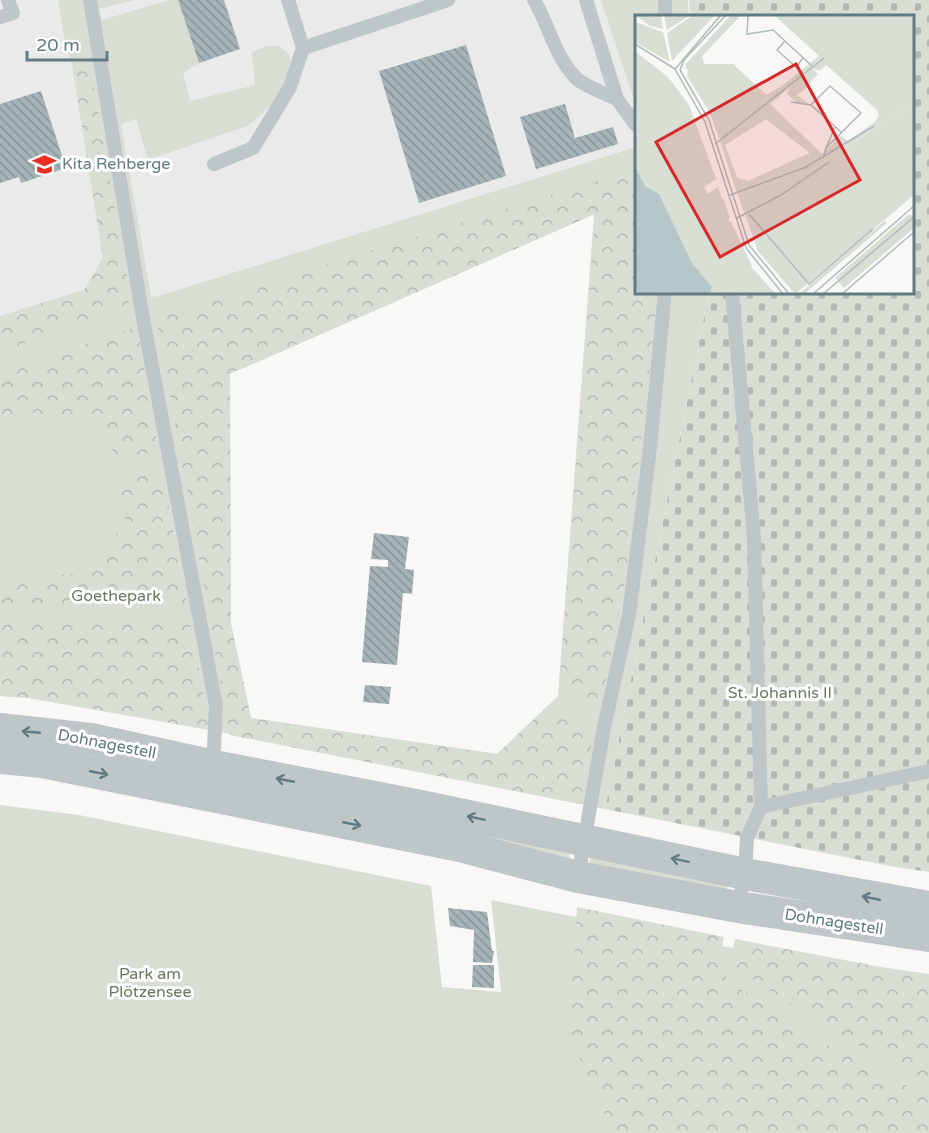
<svg xmlns="http://www.w3.org/2000/svg" width="929" height="1133" viewBox="0 0 929 1133" font-family="'Varela Round',sans-serif">
  <style>
    .built { fill: #e9eae9 }
    .green { fill: #d9ded5; fill-rule: evenodd }
    .forest { fill: url(#forest-crowns) }
    .cemetery { fill: url(#cemetery-stones) }
    .building { fill: url(#building-back-hatch) }
    .lines { fill: none; stroke-linecap: round; stroke-linejoin: round }
    .service { stroke: #bfc6c8; stroke-width: 14 }
    .tertiary { stroke: #bfc6c8; stroke-width: 32 }
    .oneway { stroke: #627a82 }
    .labels { text-anchor: middle; dominant-baseline: central; stroke-width: 6; stroke-linejoin: round; paint-order: stroke }
    .poi-label { font-size: 16px; fill: #627a82; stroke: #fff; text-anchor: start }
    .park-label { font-size: 16px; fill: #6a7a61; stroke: #fff }
    .street-label { font-size: 16px; fill: #627a82; stroke: #fff }
    .inset-road { fill: none; stroke: #afbbbe; stroke-width: 1.5 }
    .view { fill: #d62828; fill-opacity: 0.15; stroke: #d62828; stroke-width: 3 }
    .inset-edge { fill: none; stroke: #627a82; stroke-width: 3 }
  </style>
  <defs>
    <pattern id="forest-crowns" width="20" height="18" patternUnits="userSpaceOnUse" patternTransform="scale(1.5)"><rect width="20" height="18" fill="#d9ded5"/><path d="M2 6a3 3 0 1 1 6 0M12 15a3 3 0 1 1 6 0" fill="none" stroke="#b3b9b2"/></pattern>
    <pattern id="cemetery-stones" width="16" height="16" patternUnits="userSpaceOnUse" patternTransform="scale(1.5)"><rect width="16" height="16" fill="#d9ded5"/><path d="M2 7V4a2 2 0 0 1 4 0v3zM10 15v-3a2 2 0 0 1 4 0v3z" fill="#b3b9b2"/></pattern>
    <pattern id="building-back-hatch" width="6" height="6" patternUnits="userSpaceOnUse" patternTransform="scale(1.5)"><rect width="6" height="6" fill="#a5b2b6"/><path d="M-1 5l2 2M0 0l6 6M5-1l2 2" fill="none" stroke="#8a9699"/></pattern>
  </defs>
  <rect width="100%" height="100%" fill="#f9f8f6"/>
  <g class="built">
    <polygon points="0,0 58,0 66,48 72,64 103,258 84,290 0,316"/>
    <polygon points="99,0 656,0 636,16 636,147 155,297 151,295"/>
  </g>
  <g class="green">
    <path d="M58,0H134L100,9L102,20L169,0H178L199,63L183,73L190,101L255,85L252,52L267,46H279L289,54L292,66L291,75L271,105L258,118L247,126L148,160L136,119L121,124L151,295L155,297L636,147V292L709,293L605,809L210,730L29,698L0,696V316L84,290L103,258L72,64L66,49ZM594,214L558,696L497,754L251,718L231,624L230,374Z"/>
    <polygon points="601,0 688,0 689,16 636,16 636,106"/>
    <polygon points="0,805 79,815 431,886 442,987 501,992 491,900 898,981 929,985 929,1133 0,1133"/>
    <polygon points="430,822 570,851 569,860"/>
    <polygon points="590,856 727,884 726,893 589,866"/>
  </g>
  <g class="forest">
    <polygon points="80,62 90,67 131,299 122,310 42,336 0,354 0,316 84,290 103,258 72,64"/>
    <polygon points="636,169 636,292 659,293 658,294 625,580 603,696 592,703 559,689 595,214 230,374 231,624 251,718 497,754 546,708 582,725 593,739 580,804 230,735 156,317"/>
    <polygon points="137,327 158,449 116,465 107,426 24,411 0,427 0,377 45,358"/>
    <polygon points="161,466 187,604 75,605 0,608 0,575 1,578 80,574 126,524 118,478"/>
    <polygon points="101,620 190,622 210,730 29,698 0,696 0,625"/>
    <path d="M577,907L724,937C721,955 716,967 730,982L816,1039L929,1097V1133H617L604,1113L569,1034Z"/>
    <polygon points="735,939 881,967 929,974 929,1081 880,1057 814,1021 734,966 731,962"/>
  </g>
  <polygon class="cemetery" points="689,0 929,0 929,872 895,867 605,809 709,293 912,292 912,16 690,16"/>
  <g class="building">
    <polygon points="178,0 224,0 240,49 199,63"/>
    <polygon points="466,45 506,176 419,203 379,71"/>
    <polygon points="41,91 66,168 21,183 19,177 0,183 0,104"/>
    <polygon points="565,104 575,138 613,127 618,144 536,169 520,117"/>
    <polygon points="374,533 409,537 405,569 414,570 412,594 403,593 397,665 362,662 370,566 388,567 388,560 371,559"/>
    <polygon points="365,685 391,687 389,704 363,702"/>
    <polygon points="448,908 487,912 492,951 494,951 492,963 473,962 474,930 450,926"/>
    <polygon points="473,965 494,965 494,988 472,987"/>
  </g>
  <g class="lines">
    <g class="service">
      <polyline points="90,0 142,313 216,706 213,767"/>
      <polyline points="288,0 303,48 448,0"/>
      <path d="M534,0C549,25 555,57 576,78C584,86 606,94 617,99"/>
      <polyline points="586,0 617,99 636,125"/>
      <polyline points="665,0 665,16"/>
      <polyline points="0,17 13,13 8,0"/>
      <polyline points="214,164 253,148 290,87 303,48"/>
      <polyline points="732,292 754,537 761,807 747,838 745,874 738,907"/>
      <polyline points="761,807 929,771"/>
      <polyline points="578,877 604,727 629,615 650,448 665,292"/>
    </g>
    <g class="tertiary">
      <polyline points="0,729 91,739 214,766 416,805 745,874 929,907"/>
      <polyline points="0,758 42,762 410,836 460,846 578,877 738,907 929,936"/>
    </g>
  </g>
  <defs><path id="oneway-shaft" d="M-6 0H5M1.5-3L5.5 0L1.5 3" fill="none" stroke-width="1.6" stroke-linecap="round" stroke-linejoin="round" transform="scale(1.5)"/></defs>
  <g class="oneway">
    <use href="#oneway-shaft" transform="translate(31 732) rotate(-175)"/>
    <use href="#oneway-shaft" transform="translate(99 773) rotate(11)"/>
    <use href="#oneway-shaft" transform="translate(285 780) rotate(-169)"/>
    <use href="#oneway-shaft" transform="translate(476 818) rotate(-168)"/>
    <use href="#oneway-shaft" transform="translate(352 824) rotate(11)"/>
    <use href="#oneway-shaft" transform="translate(680 860) rotate(-168)"/>
    <use href="#oneway-shaft" transform="translate(871 898) rotate(-169)"/>
  </g>
  <defs>
    <symbol id="school-bare" viewBox="-9 -9 18 18"><path d="M0-5L7-2L0 1L-7-2ZM-4 1L0 2.5L4 1V4Q0 6-4 4Z" fill="#ec2f23" stroke="#fff" stroke-width="2.5" paint-order="stroke"/></symbol>
  </defs>
  <g fill-rule="evenodd">
    <use href="#school-bare" x="28" y="148" width="33" height="33"/>
  </g>
  <g class="labels">
    <g class="poi-label">
      <text x="62" y="164">Kita Rehberge</text>
    </g>
    <g class="park-label">
      <text x="116" y="596">Goethepark</text>
      <text x="780" y="693">St. Johannis II</text>
      <text x="150" y="974">Park am<tspan x="150" dy="18">Plötzensee</tspan></text>
    </g>
    <g class="street-label">
      <text transform="translate(107 744) rotate(11)">Dohnagestell</text>
      <text transform="translate(834 922) rotate(9)">Dohnagestell</text>
    </g>
  </g>
  <g transform="translate(635 15)">
    <rect width="279" height="279" fill="#f9f8f6"/>
    <path d="M96,0H106L67,41L69,49H98L131,80H136L184,41L139,0H279V87L174,157L103,180L77,101L52,61L53,54ZM191,50L242,95L244,100L240,107L213,126L206,121L187,139L135,89L154,73L152,79L163,89H174L162,80L174,71L166,63L174,69L183,59L178,54L185,56ZM131,104L175,138L113,166L102,163L90,130ZM54,90L81,164L69,172L73,179L83,172L101,228L116,252L141,279H75L77,272L57,248L26,184L8,169L0,151V122ZM274,199L279,202V213L209,273L200,263ZM250,205L252,208L169,279H164Z" fill="#d9ded5" fill-rule="evenodd"/>
    <path d="M0,0H26L28,14L15,11ZM29,0H56L32,15ZM58,0H80L37,46L32,18ZM96,0H106L67,41L69,49H98L131,80L159,64L131,86L101,64L51,54V49ZM225,0H262L221,19ZM259,5L248,17L247,26L238,24L225,33L248,43L260,59V66L214,44L219,23ZM0,7L28,17L35,47L0,27ZM167,8L183,12L190,22L218,17L217,21L191,36L173,21ZM216,25L212,43L207,51L195,39ZM272,47L279,48L275,55L279,69L269,74ZM214,48L238,66L268,77L258,83L241,80L208,52ZM240,57L260,67L263,76L237,63ZM53,58L68,70L97,116L85,125L70,86ZM61,60L77,61L100,67L98,73L85,67L80,72L87,84L83,87ZM102,68L113,74L130,89L116,100L112,96L116,92L112,81L97,77ZM279,72V82L253,100L255,85L264,84ZM92,83L90,89L96,99L105,101L110,97L115,101L99,114L84,89ZM133,90L186,142L115,171L114,166L175,138L131,104L90,130L102,163L111,166V174L101,176L86,128ZM88,183L95,203L90,207L89,251L84,246H71L57,218L72,191ZM95,205L117,251L106,266L98,262L92,247L91,220Z" fill="#d9ded5"/>
    <path d="M0,36L33,62L54,90L2,124ZM279,87V180L160,279L123,236L103,180L174,157Z" fill="#d9ded5"/>
    <path d="M0,151L10,171L24,179L57,248L77,272L75,279H4L0,275Z" fill="#b5c7c8"/>
    <path class="inset-road" d="M113,0L112,19L138,15L178,52M150,26L142,35L161,52L168,43M0,29L40,54M40,54L70,107L111,233L148,279M40,54L86,0M45,55L74,105L114,230L154,279M45,55L49,45L91,0M156,87L176,90M80,129L189,43M191,133L200,112M188,143L191,133L226,98L195,71L176,90L206,117M95,180L171,152L239,111M114,199L174,269L238,214M102,203L146,180L194,147M178,279L279,191M188,279L279,202M207,279L279,217"/>
    <path class="view" d="M161,49L225,165L85,242L21,127Z"/>
    <rect width="279" height="279" class="inset-edge"/>
  </g>
  <path d="M27 51v9h80v-9" fill="none" stroke="#627a82" stroke-width="3"/>
  <text x="36" y="51" font-size="18" fill="#627a82" stroke="#ffffff" stroke-width="4.5" paint-order="stroke">20 m</text>
</svg>
